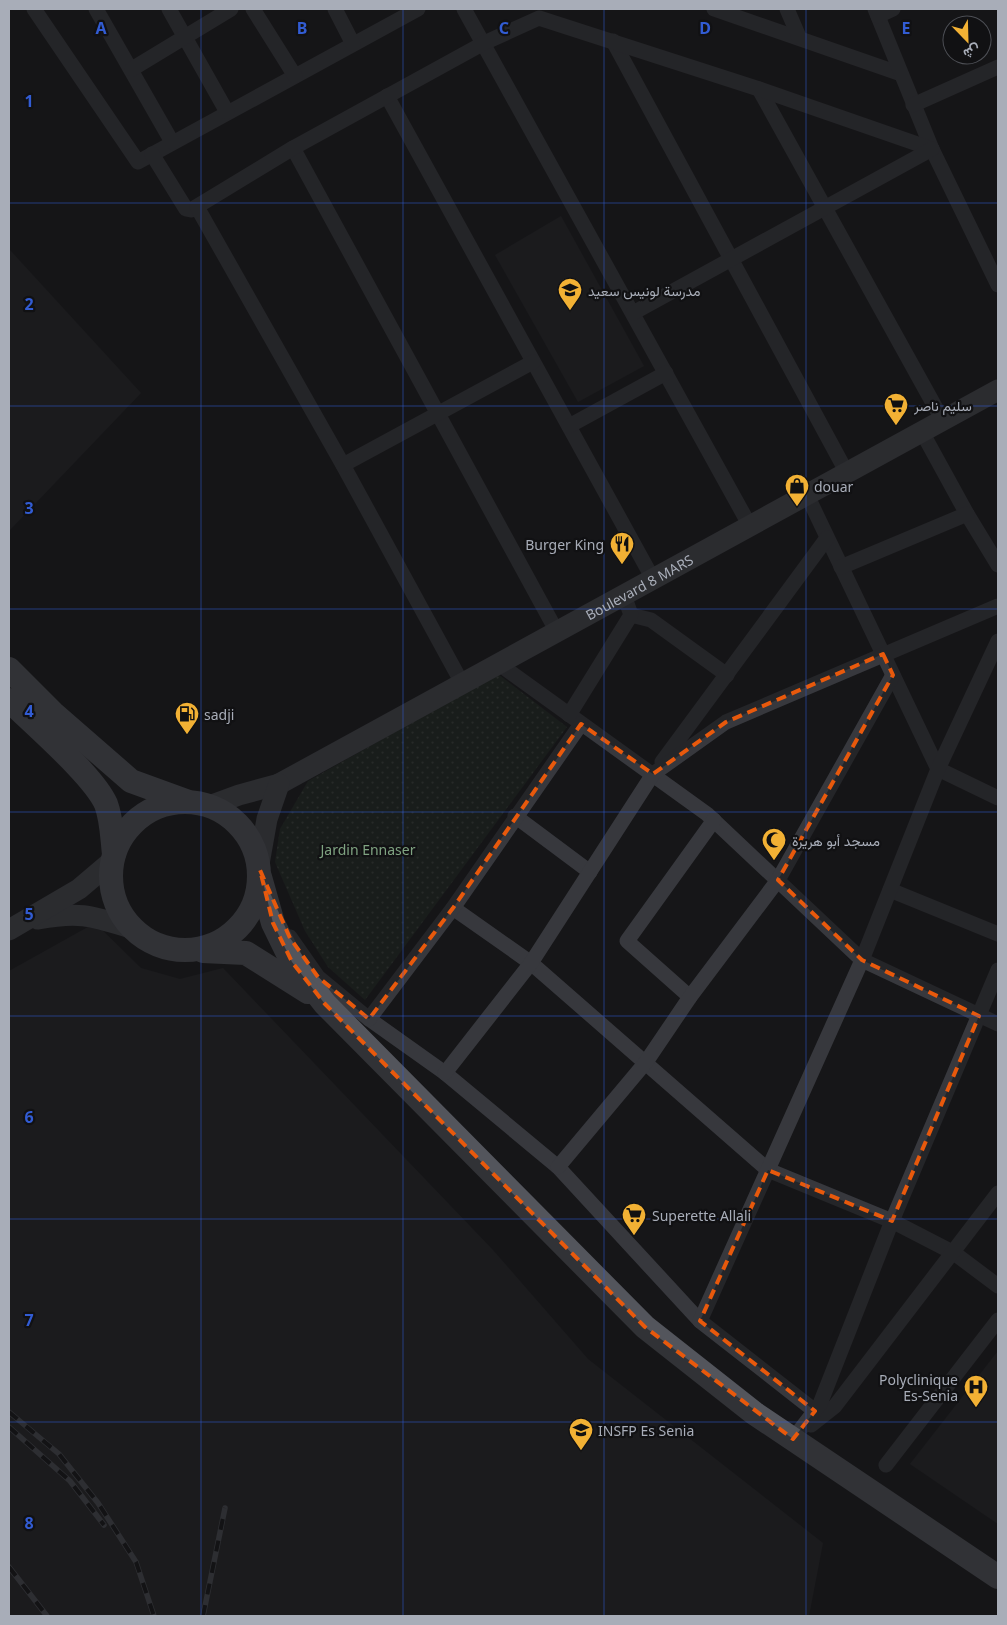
<svg xmlns="http://www.w3.org/2000/svg" width="1007" height="1625" viewBox="0 0 1007 1625" font-family="'Noto Sans',Vazirmatn,sans-serif">
  <style>
    .built { fill: #222225 }
    .garden { fill: url(#garden-dots) }
    .lines { fill: none; stroke-linecap: round; stroke-linejoin: round }
    .street { stroke: #37383d; stroke-width: 15 }
    .secondary { stroke: #45474d; stroke-width: 21 }
    .primary { stroke: #53555c; stroke-width: 24 }
    .rail-casing { stroke: #4a4c52; stroke-width: 5.5 }
    .rail { stroke: #111113; stroke-width: 4; stroke-dasharray: 11; stroke-linecap: butt }
    .marked { fill: none; stroke: #e8590c; stroke-width: 4; stroke-dasharray: 10 6; stroke-linejoin: round }
    .grid { fill: none; stroke: #325cd3; stroke-width: 1; stroke-opacity: 0.55 }
    .labels { text-anchor: middle; dominant-baseline: central; stroke-width: 4.5; stroke-linejoin: round; paint-order: stroke }
    .poi-label { font-size: 14px; fill: #a8adb8; stroke: #111113; text-anchor: start }
    .street-label { font-size: 14px; fill: #a8adb8; stroke: #111113 }
    .park-label { font-size: 14px; fill: #7fa381; stroke: #111113 }
    .grid-label { font-size: 16px; text-anchor: middle; font-weight: bold; fill: #325cd3; stroke: #111113; stroke-width: 4.5; stroke-linejoin: round; paint-order: stroke }
  </style>
  <defs>
    <pattern id="garden-dots" width="8" height="8" patternUnits="userSpaceOnUse" patternTransform="scale(1.25)"><rect width="8" height="8" fill="#1e261f"/><path d="M2 2h.1M6 6h.1" fill="none" stroke="#3c433d" stroke-width="1.8" stroke-linecap="round"/></pattern>
  </defs>
  <rect width="100%" height="100%" fill="#161618"/>
  <g class="built">
    <polygon points="561,216 644,366 578,402 495,255"/>
    <polygon points="9,249 141,393 9,531"/>
    <polygon points="95,923 141,968 180,979 223,968 493,1250 588,1359 823,1543 809,1616 9,1616 9,971"/>
    <polygon points="998,1351 998,1524 910,1464"/>
  </g>
  <polygon class="garden" points="498,674 567,727 365,1000 328,967 305,931 275,862 280,829 308,781"/>
  <g class="lines">
    <g class="street">
      <polyline points="34,9 138,162 418,9"/>
      <polyline points="96,9 172,142"/>
      <polyline points="169,9 227,112"/>
      <polyline points="253,9 295,76"/>
      <polyline points="335,9 353,44"/>
      <polyline points="464,9 750,526"/>
      <polyline points="714,9 901,74"/>
      <polyline points="787,9 799,37"/>
      <polyline points="875,9 932,149 998,285"/>
      <polyline points="878,16 893,9"/>
      <polyline points="613,41 847,473"/>
      <polyline points="132,69 231,9"/>
      <polyline points="759,89 943,421"/>
      <polyline points="387,96 653,579"/>
      <polyline points="913,105 998,67"/>
      <polyline points="293,148 557,632"/>
      <polyline points="152,154 186,209 191,210 293,148 484,43 539,18 759,89 932,149"/>
      <polyline points="197,207 343,465 462,683"/>
      <polyline points="633,313 932,149"/>
      <polyline points="569,426 666,373"/>
      <polyline points="922,432 967,514 998,565"/>
      <polyline points="343,465 533,362"/>
      <polyline points="807,495 938,769 998,798"/>
      <polyline points="841,567 967,514"/>
      <polyline points="631,615 651,620 727,675"/>
      <polyline points="499,664 707,814 862,960 998,1024"/>
      <polyline points="569,715 631,615 624,595"/>
      <polyline points="662,762 827,538"/>
      <polyline points="515,816 590,872"/>
      <polyline points="890,890 998,934"/>
      <polyline points="453,908 531,963 768,1170 892,1221 954,1253 998,1286"/>
      <polyline points="290,937 318,977 369,1019 445,1073 558,1167 700,1321 815,1411"/>
      <polyline points="690,997 627,941 714,820"/>
      <polyline points="369,1019 453,908 581,724"/>
      <polyline points="445,1073 531,963 653,774 726,722 998,606"/>
      <polyline points="558,1167 646,1062 690,997 778,880 893,675"/>
      <polyline points="700,1321 862,960 938,769 998,641"/>
      <polyline points="811,1425 835,1406 998,1193"/>
      <polyline points="793,1439 820,1404 892,1221 998,970"/>
      <polyline points="886,1465 998,1320"/>
    </g>
    <g class="secondary">
      <path id="s1" d="M209,806L239,795L279,784L998,390"/>
      <polyline points="259,864 267,819 279,784"/>
      <path d="M38,919C80,911 92,916 131,928"/>
      <polyline points="9,930 79,889 112,861"/>
    </g>
    <g class="primary">
      <polyline points="9,669 53,713 131,781 186,801"/>
      <path d="M9,700C34,725 93,775 106,804C112,820 112,837 114,854"/>
      <circle cx="185" cy="876" r="74"/>
      <polyline points="260,877 273,923 292,962 325,1004 645,1327 754,1413 998,1577"/>
      <polyline points="203,951 246,953 308,992"/>
    </g>
    <defs>
      <g id="rail">
        <polyline points="9,1412 59,1454 98,1503 136,1562 154,1616"/>
        <polyline points="9,1427 70,1481 104,1525"/>
        <polyline points="9,1567 47,1616"/>
        <polyline points="203,1616 225,1508"/>
      </g>
    </defs>
    <use href="#rail" class="rail-casing"/>
    <use href="#rail" class="rail"/>
  </g>
  <path d="M0 0H1007V1625H0ZM883,654L893,675L778,880L862,960L979,1016L892,1221L768,1170L700,1321L815,1411L793,1439L645,1327L325,1004L292,962L273,923L260,870L290,938L318,977L369,1019L453,908L581,724L653,774L726,722Z" fill="#161618" fill-opacity=".55" fill-rule="evenodd"/>
  <path class="marked" d="M883,654L893,675L778,880L862,960L979,1016L892,1221L768,1170L700,1321L815,1411L793,1439L645,1327L325,1004L292,962L273,923L260,870L290,938L318,977L369,1019L453,908L581,724L653,774L726,722Z"/>
  <path class="grid" d="M201,9V1616M403,9V1616M604,9V1616M806,9V1616M9,203H998M9,406H998M9,609H998M9,812H998M9,1016H998M9,1219H998M9,1422H998"/>
  <defs>
    <symbol id="school-pin" viewBox="-11 -11 22 30"><path d="M0 17L-7.5 6A9.5 9.5 0 1 1 7.5 6Z" fill="#f2b134" stroke="#111113"/><path d="M0-5L7-2L0 1L-7-2ZM-4 1L0 2.5L4 1V4Q0 6-4 4Z" fill="#111"/></symbol>
    <symbol id="supermarket-pin" viewBox="-11 -11 22 30"><path d="M0 17L-7.5 6A9.5 9.5 0 1 1 7.5 6Z" fill="#f2b134" stroke="#111113"/><path d="M-6-5.5h2.5l.6 2H6L4.5 2H-2.5L-4.4-4H-6ZM-1.5 3.2a1.3 1.3 0 1 0 .1 0ZM3 3.2a1.3 1.3 0 1 0 .1 0Z" fill="#111"/></symbol>
    <symbol id="shop-pin" viewBox="-11 -11 22 30"><path d="M0 17L-7.5 6A9.5 9.5 0 1 1 7.5 6Z" fill="#f2b134" stroke="#111113"/><path d="M-5-2.5h2.3a2.7 3.5 0 0 1 5.4 0H5L5.5 6h-11ZM-1.5-2.5h3a1.5 2.3 0 0 0-3 0Z" fill="#111"/></symbol>
    <symbol id="restaurant-pin" viewBox="-11 -11 22 30"><path d="M0 17L-7.5 6A9.5 9.5 0 1 1 7.5 6Z" fill="#f2b134" stroke="#111113"/><path d="M-5-6h1v4h1v-4h1v4h1v-4h1v5L-1.5 .5V6h-2V.5L-5-1ZM5-6V6H3V1.5H1.5Q1.5-4 5-6Z" fill="#111"/></symbol>
    <symbol id="fuel-pin" viewBox="-11 -11 22 30"><path d="M0 17L-7.5 6A9.5 9.5 0 1 1 7.5 6Z" fill="#f2b134" stroke="#111113"/><path d="M-5.5-6h7V0h2V4h1.3V-2.5L3-4.5l.8-.8L6-3V5H2.5V1h-1V6h-7ZM-4.2-4.7v3.2H.2V-4.7Z" fill="#111"/></symbol>
    <symbol id="mosque-pin" viewBox="-11 -11 22 30"><path d="M0 17L-7.5 6A9.5 9.5 0 1 1 7.5 6Z" fill="#f2b134" stroke="#111113"/><path d="M3.5-4.9A6 6 0 1 0 3.5 4.9A5 5 0 1 1 3.5-4.9Z" fill="#111"/></symbol>
    <symbol id="hospital-pin" viewBox="-11 -11 22 30"><path d="M0 17L-7.5 6A9.5 9.5 0 1 1 7.5 6Z" fill="#f2b134" stroke="#111113"/><path d="M-5-5h3v3.5h4V-5h3V5h-3V1.5h-4V5h-3Z" fill="#111"/></symbol>
    <symbol id="university-pin" viewBox="-11 -11 22 30"><path d="M0 17L-7.5 6A9.5 9.5 0 1 1 7.5 6Z" fill="#f2b134" stroke="#111113"/><path d="M0-5L7-2L0 1L-7-2ZM-4 1L0 2.5L4 1V4Q0 6-4 4Z" fill="#111"/></symbol>
  </defs>
  <g fill-rule="evenodd">
    <use href="#school-pin" x="556" y="276" width="28" height="38"/>
    <use href="#supermarket-pin" x="882" y="391" width="28" height="38"/>
    <use href="#shop-pin" x="783" y="472" width="28" height="38"/>
    <use href="#restaurant-pin" x="608" y="530" width="28" height="38"/>
    <use href="#fuel-pin" x="173" y="700" width="28" height="38"/>
    <use href="#mosque-pin" x="760" y="826" width="28" height="38"/>
    <use href="#supermarket-pin" x="620" y="1201" width="28" height="38"/>
    <use href="#hospital-pin" x="962" y="1373" width="28" height="38"/>
    <use href="#university-pin" x="567" y="1416" width="28" height="38"/>
  </g>
  <g class="labels">
    <g class="poi-label">
      <text x="588" y="290">مدرسة لونيس سعيد</text>
      <text x="914" y="405">سليم ناصر</text>
      <text x="814" y="486">douar</text>
      <text x="604" y="544" text-anchor="end">Burger King</text>
      <text x="204" y="714">sadji</text>
      <text x="792" y="840">مسجد أبو هريرة</text>
      <text x="652" y="1215">Superette Allali</text>
      <text x="958" y="1379" text-anchor="end">Polyclinique<tspan x="958" dy="16">Es-Senia</tspan></text>
      <text x="598" y="1430">INSFP Es Senia</text>
    </g>
    <g class="street-label">
      <text stroke="none"><textPath href="#s1" startOffset="484">Boulevard 8 MARS</textPath></text>
    </g>
    <g class="park-label">
      <text x="368" y="849">Jardin Ennaser</text>
    </g>
  </g>
  <g class="grid-label">
    <text x="101" y="34">A</text>
    <text x="302" y="34">B</text>
    <text x="504" y="34">C</text>
    <text x="705" y="34">D</text>
    <text x="906" y="34">E</text>
    <text x="29" y="107">1</text>
    <text x="29" y="310">2</text>
    <text x="29" y="514">3</text>
    <text x="29" y="717">4</text>
    <text x="29" y="920">5</text>
    <text x="29" y="1123">6</text>
    <text x="29" y="1326">7</text>
    <text x="29" y="1529">8</text>
  </g>
  <rect width="1007" height="1625" fill="none" stroke="#a8adb8" stroke-width="20"/>
  <g transform="translate(967 40) rotate(157)"><circle r="24" fill="#111113" stroke="#4d4f55"/>
  <path d="M0-4L9 19L0 12L-9 19Z" fill="#f2b134"/>
  <text y="-8" font-size="14" font-weight="bold" text-anchor="middle" fill="#a8adb8">ش</text>
  </g>
</svg>
